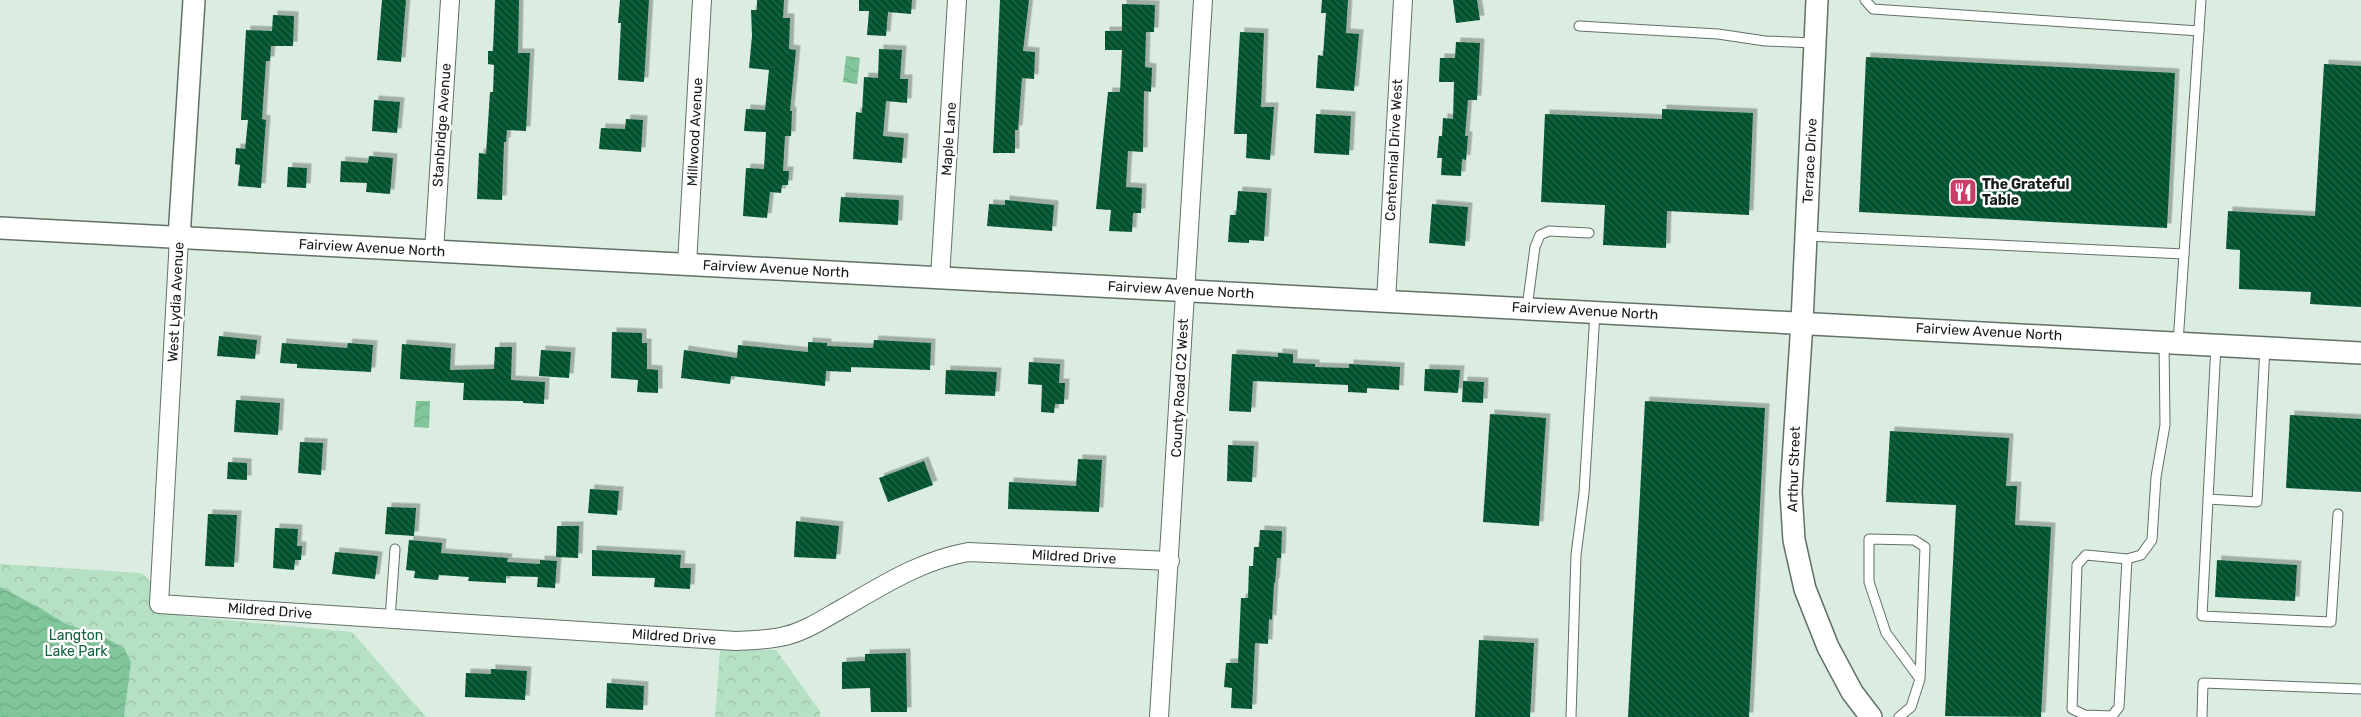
<svg xmlns="http://www.w3.org/2000/svg" width="2361" height="717" viewBox="0 0 2361 717" font-family="Rubik,sans-serif">
  <style>
    .forest { fill: url(#forest-crowns) }
    .water { fill: url(#water-waves) }
    .building { fill: url(#building-back-hatch); filter: url(#shadow) }
    .lines { fill: none; stroke-linecap: round; stroke-linejoin: round }
    .service-casing { stroke: #617166; stroke-width: 11 }
    .minor-casing { stroke: #617166; stroke-width: 20 }
    .tertiary-casing { stroke: #617166; stroke-width: 24 }
    .service { stroke: #fff; stroke-width: 9 }
    .minor { stroke: #fff; stroke-width: 18 }
    .tertiary { stroke: #fff; stroke-width: 21 }
    .labels { text-anchor: middle; dominant-baseline: central; stroke-width: 5; stroke-linejoin: round; paint-order: stroke }
    .street-label { font-size: 14px; fill: #171e1a; stroke: #fff }
    .poi-label { font-size: 14px; font-weight: bold; fill: #171e1a; stroke: #fff; text-anchor: start }
    .park-label { font-size: 14px; fill: #13633c; stroke: #fff }
  </style>
  <defs>
    <pattern id="forest-crowns" width="20" height="18" patternUnits="userSpaceOnUse" patternTransform="scale(1.25)"><rect width="20" height="18" fill="#b5e0c4"/><path d="M2 6a3 3 0 1 1 6 0M12 15a3 3 0 1 1 6 0" fill="none" stroke="#9bc0a8"/></pattern>
    <pattern id="water-waves" width="16" height="10" patternUnits="userSpaceOnUse" patternTransform="scale(1.25)"><rect width="16" height="10" fill="#81c59b"/><path d="M0 5q4-4 8 0t8 0" fill="none" stroke="#6fa985"/></pattern>
    <pattern id="building-back-hatch" width="6" height="6" patternUnits="userSpaceOnUse" patternTransform="scale(1.25)"><rect width="6" height="6" fill="#01522e"/><path d="M-1 5l2 2M0 0l6 6M5-1l2 2" fill="none" stroke="#26674a"/></pattern>
    <filter id="shadow"><feDropShadow dx="4.5" dy="-4.5" stdDeviation="0" flood-color="#0004"/></filter>
  </defs>
  <rect width="100%" height="100%" fill="#daede0"/>
  <g class="forest">
    <polygon points="0,564 142,573 183,616 352,632 426,717 0,717"/>
    <polygon points="720,650 776,650 820,711 820,717 715,717"/>
  </g>
  <g class="water">
    <polygon points="846,56 860,58 857,84 843,82"/>
    <polygon points="416,401 430,401 429,428 414,427"/>
    <polygon points="0,587 40,608 64,623 104,637 124,648 131,662 124,717 0,717"/>
  </g>
  <g class="building">
    <polygon points="382,0 406,0 401,62 377,60"/>
    <polygon points="495,0 519,0 518,53 530,53 526,131 507,130 506,142 504,142 502,200 477,199 479,153 486,154 490,92 493,92 494,65 488,64 488,51 493,51"/>
    <polygon points="620,0 649,0 644,82 618,80 621,23 618,23"/>
    <polygon points="757,0 784,0 783,18 790,18 789,49 796,50 790,111 792,111 791,136 785,136 783,171 789,171 788,185 782,185 781,193 770,192 767,218 743,216 746,168 764,169 766,132 744,131 746,109 765,110 769,70 749,68 752,36 751,10 757,10"/>
    <polygon points="859,0 912,0 911,14 888,12 886,36 867,35 869,11 859,11"/>
    <polygon points="1000,0 1029,0 1023,51 1035,52 1034,79 1022,78 1018,130 1015,130 1015,153 993,153"/>
    <polygon points="1322,0 1348,0 1346,33 1359,34 1354,91 1316,88 1318,55 1323,56 1326,13 1321,13"/>
    <polygon points="1453,0 1477,0 1480,20 1456,23"/>
    <polygon points="1122,4 1155,5 1154,32 1146,32 1145,67 1152,68 1151,92 1144,91 1143,152 1128,151 1126,187 1142,188 1141,213 1133,213 1132,232 1109,231 1111,210 1096,209 1108,92 1120,92 1122,50 1105,50 1105,31 1122,31"/>
    <polygon points="273,15 294,16 293,46 271,46 270,61 266,61 262,119 266,120 261,188 238,186 240,165 235,164 236,148 245,149 248,120 241,120 246,30 272,31"/>
    <polygon points="1240,32 1264,33 1261,107 1274,107 1270,160 1246,158 1247,134 1234,134"/>
    <polygon points="1456,42 1480,43 1477,100 1468,100 1465,136 1468,136 1466,160 1462,159 1461,176 1441,175 1442,158 1437,158 1439,136 1442,136 1443,118 1453,119 1454,82 1439,82 1440,58 1455,58"/>
    <polygon points="879,49 902,50 900,79 908,79 907,103 886,101 883,136 904,138 902,163 853,159 856,112 862,113 864,77 878,78"/>
    <polygon points="1866,57 2175,73 2167,228 1859,212"/>
    <polygon points="2324,64 2361,66 2361,307 2310,304 2311,292 2239,289 2240,250 2226,249 2228,211 2315,216"/>
    <polygon points="374,100 400,102 397,133 372,131"/>
    <polygon points="1662,109 1753,113 1749,215 1667,211 1666,248 1603,245 1605,205 1541,202 1545,114 1662,119"/>
    <polygon points="1316,114 1351,116 1349,155 1314,153"/>
    <polygon points="626,119 643,120 641,152 599,149 601,128 625,129"/>
    <polygon points="369,156 393,158 390,194 366,192 367,183 340,182 341,161 368,163"/>
    <polygon points="288,167 307,168 306,188 287,187"/>
    <polygon points="1238,191 1267,193 1264,241 1249,240 1249,243 1228,242 1230,215 1236,215"/>
    <polygon points="841,197 899,200 898,225 839,222"/>
    <polygon points="1005,200 1054,205 1052,231 987,226 989,204 1005,205"/>
    <polygon points="1432,204 1468,207 1465,246 1429,243"/>
    <polygon points="612,332 642,333 642,343 647,343 647,369 658,370 658,393 637,392 638,380 611,378"/>
    <polygon points="219,336 257,340 255,359 217,356"/>
    <polygon points="874,340 931,343 930,370 851,367 851,372 826,371 825,386 731,376 730,384 681,378 684,350 737,358 738,345 808,352 808,342 827,343 827,346 873,348"/>
    <polygon points="282,343 347,348 348,343 373,345 371,372 297,368 297,364 280,363"/>
    <polygon points="402,344 451,348 450,370 494,369 495,347 512,347 511,380 545,382 544,404 523,403 523,401 463,400 464,383 400,379"/>
    <polygon points="541,350 571,352 569,378 539,376"/>
    <polygon points="1278,353 1293,354 1293,363 1315,364 1315,367 1349,368 1349,364 1400,367 1399,390 1367,388 1367,393 1348,392 1348,385 1253,381 1251,412 1229,411 1232,354 1278,357"/>
    <polygon points="1029,362 1060,364 1059,383 1065,383 1064,404 1055,404 1054,413 1041,412 1042,385 1028,384"/>
    <polygon points="1425,369 1460,370 1458,393 1424,391"/>
    <polygon points="946,370 997,372 995,396 945,394"/>
    <polygon points="1463,381 1484,382 1483,403 1462,402"/>
    <polygon points="236,400 280,403 278,435 234,432"/>
    <polygon points="1645,401 1765,408 1749,717 1628,717"/>
    <polygon points="1490,414 1546,418 1539,526 1483,522"/>
    <polygon points="2290,415 2361,419 2361,492 2286,488"/>
    <polygon points="1890,431 2009,438 2006,486 2017,486 2015,525 2051,527 2041,717 1945,716 1956,505 1886,502"/>
    <polygon points="300,442 323,443 321,475 298,473"/>
    <polygon points="1228,445 1254,446 1252,482 1227,481"/>
    <polygon points="1078,459 1102,460 1099,512 1008,509 1009,482 1076,486"/>
    <polygon points="924,461 933,485 888,502 879,478"/>
    <polygon points="228,462 247,463 247,480 227,479"/>
    <polygon points="590,489 619,491 617,515 588,513"/>
    <polygon points="387,507 416,508 414,536 385,534"/>
    <polygon points="208,514 237,515 234,567 205,566"/>
    <polygon points="796,521 839,526 836,559 794,557"/>
    <polygon points="557,526 579,526 578,558 556,557"/>
    <polygon points="275,528 298,529 297,546 302,546 301,560 295,560 294,570 273,568"/>
    <polygon points="1260,530 1282,531 1281,558 1277,558 1275,583 1274,583 1272,620 1269,619 1268,644 1255,643 1252,709 1231,708 1232,688 1224,687 1226,663 1238,663 1241,598 1248,598 1249,566 1253,566 1254,547 1259,547"/>
    <polygon points="409,540 442,543 441,553 508,558 507,562 540,564 540,560 557,561 555,588 537,587 538,577 506,576 506,583 468,581 469,577 439,575 438,580 414,578 415,571 406,570"/>
    <polygon points="592,550 681,555 680,568 691,568 690,589 654,587 655,578 592,576"/>
    <polygon points="335,552 378,556 375,579 332,574"/>
    <polygon points="2217,560 2297,565 2295,601 2215,597"/>
    <polygon points="1479,640 1534,643 1530,717 1475,717"/>
    <polygon points="906,653 907,712 871,712 870,688 842,689 842,662 865,661 865,654"/>
    <polygon points="491,669 527,671 525,700 465,697 466,673 491,674"/>
    <polygon points="607,683 644,686 643,710 606,708"/>
  </g>
  <g class="lines">
    <defs>
      <g id="service">
        <polyline points="1865,0 1873,9 2199,31"/>
        <polyline points="1579,26 1718,34 1765,41 1815,43"/>
        <polyline points="1807,236 2184,254 2201,0"/>
        <polyline points="1527,308 1535,247 1540,235 1549,231 1589,233"/>
        <polyline points="2178,343 2184,254"/>
        <polyline points="2216,345 2202,616 2331,622 2338,514"/>
        <polyline points="2208,499 2257,502 2265,347"/>
        <polyline points="2127,559 2119,707 2112,716 2085,715 2072,709 2077,565 2086,555 2127,559 2141,555 2152,540 2156,477 2165,425 2164,342"/>
        <polyline points="390,619 395,549"/>
        <polyline points="1571,717 1576,555 1584,493 1595,312"/>
        <polyline points="1899,717 1911,707 1920,679 1925,547 1914,540 1869,539 1869,582 1886,633 1920,679"/>
        <polyline points="2202,717 2203,683 2361,689"/>
      </g>
      <g id="minor">
        <path d="M179,238L159,604L736,641C752,640 769,640 785,636C806,631 825,618 843,608C885,584 920,561 968,552L1170,561"/>
        <polyline points="434,251 450,0"/>
        <polyline points="687,264 702,0"/>
        <polyline points="940,278 957,0"/>
        <polyline points="1386,301 1403,0"/>
        <polyline points="1159,717 1203,0"/>
      </g>
      <g id="tertiary">
        <polyline points="1817,0 1802,322 1791,492 1794,540 1805,589 1828,647 1852,692 1871,717"/>
        <polyline points="0,228 2361,353"/>
        <polyline points="179,238 194,0"/>
      </g>
    </defs>
    <use href="#service" class="service-casing"/>
    <use href="#minor" class="minor-casing"/>
    <use href="#tertiary" class="tertiary-casing"/>
    <use href="#service" class="service"/>
    <use href="#minor" class="minor"/>
    <use href="#tertiary" class="tertiary"/>
  </g>
  <defs>
    <symbol id="restaurant-square" viewBox="-11 -11 22 22"><rect x="-9" y="-9" width="18" height="18" rx="4" fill="#cb3d69" stroke="#fff"/><path d="M-5-6h1v4h1v-4h1v4h1v-4h1v5L-1.5 .5V6h-2V.5L-5-1ZM5-6V6H3V1.5H1.5Q1.5-4 5-6Z" fill="#fff"/></symbol>
  </defs>
  <g fill-rule="evenodd">
    <use href="#restaurant-square" x="1947" y="176" width="32" height="32"/>
  </g>
  <g class="labels">
    <g class="street-label">
      <text transform="translate(442 125) rotate(-86)">Stanbridge Avenue</text>
      <text transform="translate(695 132) rotate(-87)">Millwood Avenue</text>
      <text transform="translate(949 139) rotate(-86)">Maple Lane</text>
      <text transform="translate(1394 150) rotate(-87)">Centennial Drive West</text>
      <text transform="translate(1810 161) rotate(-87)">Terrace Drive</text>
      <text transform="translate(372 248) rotate(3)">Fairview Avenue North</text>
      <text transform="translate(776 269) rotate(3)">Fairview Avenue North</text>
      <text transform="translate(1181 290) rotate(3)">Fairview Avenue North</text>
      <text transform="translate(176 302) rotate(-87)">West Lydia Avenue</text>
      <text transform="translate(1585 311) rotate(3)">Fairview Avenue North</text>
      <text transform="translate(1989 332) rotate(3)">Fairview Avenue North</text>
      <text transform="translate(1180 388) rotate(-87)">County Road C2 West</text>
      <text transform="translate(1794 469) rotate(-88)">Arthur Street</text>
      <text transform="translate(1074 557) rotate(3)">Mildred Drive</text>
      <text transform="translate(270 611) rotate(4)">Mildred Drive</text>
      <text transform="translate(674 637) rotate(4)">Mildred Drive</text>
    </g>
    <g class="poi-label">
      <text x="1982" y="184">The Grateful<tspan x="1982" dy="16">Table</tspan></text>
    </g>
    <g class="park-label">
      <text x="76" y="635">Langton<tspan x="76" dy="16">Lake Park</tspan></text>
    </g>
  </g>
</svg>
